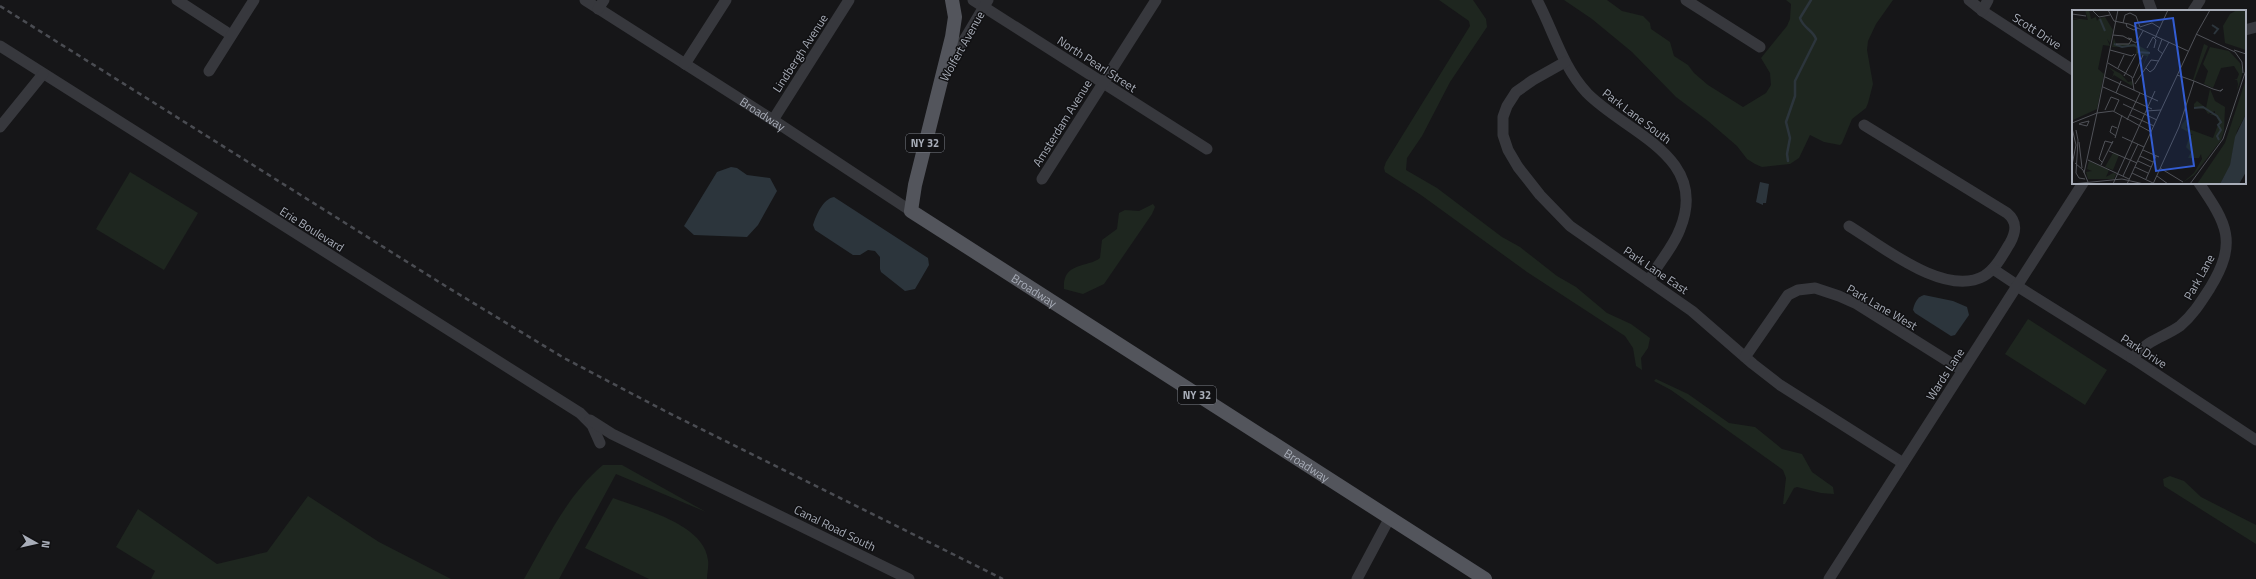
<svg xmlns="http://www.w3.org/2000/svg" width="2256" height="579" viewBox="0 0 2256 579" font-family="'Titillium Web',sans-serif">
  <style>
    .green { fill: #1e261f }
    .water { fill: #2c353c }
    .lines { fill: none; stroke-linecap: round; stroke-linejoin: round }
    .stream { stroke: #2c353c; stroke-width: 2.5 }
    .minor { stroke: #37383d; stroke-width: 11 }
    .major { stroke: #53555c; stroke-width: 14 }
    .rail { stroke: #4a4c52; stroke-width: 2.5; stroke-dasharray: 5 4; stroke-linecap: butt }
    .labels { text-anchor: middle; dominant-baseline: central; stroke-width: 3; stroke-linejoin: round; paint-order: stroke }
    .shield { fill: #111113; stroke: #7b7e86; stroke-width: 1 }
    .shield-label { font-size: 11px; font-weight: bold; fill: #a8adb8 }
    .street-label { font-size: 12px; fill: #a8adb8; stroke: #111113 }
    .inset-river { fill: none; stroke: #2c353c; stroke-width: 2 }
    .inset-road { fill: none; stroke: #505258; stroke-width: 1 }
    .view { fill: #325cd3; fill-opacity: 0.15; stroke: #325cd3; stroke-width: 2 }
    .inset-edge { fill: none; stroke: #a8adb8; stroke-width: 2 }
  </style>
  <rect width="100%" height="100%" fill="#161618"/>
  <g class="green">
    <polygon points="1439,0 1473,0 1486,19 1487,27 1450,82 1422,136 1407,158 1406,170 1437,188 1502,237 1520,247 1557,276 1576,287 1607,313 1631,324 1650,338 1648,348 1641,358 1642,370 1636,366 1633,348 1625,336 1527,272 1421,195 1385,172 1384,168 1386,162 1470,26 1469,21"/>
    <polygon points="1564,0 1607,0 1622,11 1643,16 1650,23 1651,29 1670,42 1674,56 1688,65 1694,73 1708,85 1743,107 1766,93 1771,85 1770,73 1761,58 1787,26 1790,19 1791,4 1786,0 1893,0 1876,24 1868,41 1867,50 1873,84 1868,103 1866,108 1852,119 1842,143 1840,145 1824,142 1810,135 1799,158 1790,164 1762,167 1755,164 1747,159 1737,146 1708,121 1676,97 1632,52 1592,19"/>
    <polygon points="130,172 198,213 164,270 96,229"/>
    <path d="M1153,204L1155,207L1152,214L1104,284L1083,294L1064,289C1062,262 1087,268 1100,258L1102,240L1117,229L1119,213L1125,210L1139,211Z"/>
    <polygon points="2028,319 2107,370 2085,405 2005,354"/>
    <polygon points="1656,379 1688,394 1729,423 1755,427 1782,449 1802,454 1812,472 1833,487 1834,494 1821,493 1797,487 1794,488 1785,504 1783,504 1786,478 1783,470 1671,390 1654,381"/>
    <path d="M603,465H622L706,512L616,474L559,579H524C547,539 568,494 603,465Z"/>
    <polygon points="2170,476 2184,481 2201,497 2256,525 2256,544 2164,486 2163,479"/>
    <polygon points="308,496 379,542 451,579 151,579 155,571 116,547 138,509 217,564 267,552"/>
    <path d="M613,498C642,509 704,524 708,560C709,566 707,573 707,579H649L585,548Z"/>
  </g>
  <g class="water">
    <polygon points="731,167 737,168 747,175 770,178 777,191 758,225 747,237 694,235 684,226 717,172"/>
    <polygon points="1760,182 1769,184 1766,203 1763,203 1763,205 1756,202"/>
    <path d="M834,197L928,258L929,265L915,289L905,291L881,272L880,269V257L875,251L868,250L860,255H853L815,230L813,225C816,215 823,199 834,197Z"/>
    <path d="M1924,295L1953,301L1967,307L1969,315L1955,335L1951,336L1915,313L1913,310C1914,304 1917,297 1924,295Z"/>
  </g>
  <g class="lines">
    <path class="stream" d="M1788,161L1787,154L1790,138L1786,122L1795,96V81L1816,39C1813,30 1803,28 1800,18L1811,0"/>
    <g class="minor">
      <polyline points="177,0 231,35"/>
      <path id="s1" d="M585,0L773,120L911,211"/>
      <polyline points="973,0 1207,149"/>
      <path d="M1537,0C1554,32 1562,66 1587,93C1626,133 1710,156 1680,229C1673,248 1658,263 1649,281"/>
      <polyline points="1686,0 1760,47"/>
      <polyline points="1969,0 1984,12 2073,70"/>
      <polyline points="2148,0 2152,11"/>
      <polyline points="598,9 604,0"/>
      <polyline points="1982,11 1988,0"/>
      <polyline points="2193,11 2200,0"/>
      <polyline points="2245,30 2256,27"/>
      <polyline points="0,46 580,413 592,425 600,443"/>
      <polyline points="1565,62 1533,80 1516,92 1507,106 1503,117 1503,135 1508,150 1518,167 1540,195 1570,226 1692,311 1753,364 1780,385 1903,463"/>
      <polyline points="685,64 726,0"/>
      <polyline points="948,67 988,0"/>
      <polyline points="209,71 254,0"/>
      <polyline points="773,120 849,0"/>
      <polyline points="0,127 43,74"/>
      <polyline points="1042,179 1156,0"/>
      <path d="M1849,226C1882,246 1945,298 1984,276C1996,269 2003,254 2010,243C2016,232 2018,222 2007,213L1864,125"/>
      <polyline points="1993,269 2017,285"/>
      <polyline points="2017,286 2132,358 2256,440"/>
      <polyline points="1745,357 1788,295 1798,290 1815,288 1839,296 1857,304 1962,370"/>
      <path d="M2132,358C2138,353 2144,346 2151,342C2161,336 2170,333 2180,326C2193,315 2201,302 2210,288C2238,242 2227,224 2199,183"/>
      <polyline points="590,420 612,434 909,579"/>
      <polyline points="1357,579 1389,519"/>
      <polyline points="1829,579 2083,183"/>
    </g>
    <path class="major" id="s2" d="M952,0L955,17L952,37L915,185L911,211L1485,579"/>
    <polyline class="rail" points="0,6 447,287 564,358 665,411 1003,579"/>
  </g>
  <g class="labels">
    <g class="shield">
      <rect x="906" y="134" width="38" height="18" rx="3"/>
      <rect x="1178" y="386" width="38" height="18" rx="3"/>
    </g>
    <g class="shield-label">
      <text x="925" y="143">NY 32</text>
      <text x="1197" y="395">NY 32</text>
    </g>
    <g class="street-label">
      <text transform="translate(2037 31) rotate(33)">Scott Drive</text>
      <text transform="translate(962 46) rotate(-61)">Wolfert Avenue</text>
      <text transform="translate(800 53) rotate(-57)">Lindbergh Avenue</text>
      <text transform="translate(1097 64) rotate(33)">North Pearl Street</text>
      <text stroke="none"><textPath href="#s1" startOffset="211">Broadway</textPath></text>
      <text transform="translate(1637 116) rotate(37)">Park Lane South</text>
      <text transform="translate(1062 123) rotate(-58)">Amsterdam Avenue</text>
      <text transform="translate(312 229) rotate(32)">Erie Boulevard</text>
      <text transform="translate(1656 270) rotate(34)">Park Lane East</text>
      <text transform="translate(2199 277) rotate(-61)">Park Lane</text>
      <text stroke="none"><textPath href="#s2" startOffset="363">Broadway</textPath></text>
      <text transform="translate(1882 307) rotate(30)">Park Lane West</text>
      <text transform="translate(2144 351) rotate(33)">Park Drive</text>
      <text transform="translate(1945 374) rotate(-57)">Wards Lane</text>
      <text stroke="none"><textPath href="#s2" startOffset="687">Broadway</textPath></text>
      <text transform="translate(835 528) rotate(26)">Canal Road South</text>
    </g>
  </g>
  <g transform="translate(2072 10)">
    <rect width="174" height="174" fill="#161618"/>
    <path d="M13,0H17L19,9L24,7L25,11L27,8L33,7L41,20L38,33L35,29L38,36L31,35L26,59L32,64L25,99L1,110L0,10H7L0,8L16,10ZM165,0H174V40L153,33L151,16L158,4ZM42,28L44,34H64L78,42L65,68L75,46L64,44V37H40ZM132,34L136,36L122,71L121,70ZM138,37L157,41L168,53L171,62L165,81L166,74L165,70H162L165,69L167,64L162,56L149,58L141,78L132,74L136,61L131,54ZM36,57L49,64L56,72L61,71L60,76L42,65L40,68L42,62ZM174,69V104L165,121L158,156L148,174H125L153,133ZM138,79L143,91L153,97L152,121L149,130L122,165L109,174L122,163L130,149L129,144L127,148H116L119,142L114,137L118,125H121L109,118L111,110L109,116L113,110H117L114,118L141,128L147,112L144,106L137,104H143V101L136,104L133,99L122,98V94L125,91L134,98ZM41,143L47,145L41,160L33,157ZM17,151L37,160L34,167L41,163L44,164L42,169H16L14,162L20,161L15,159Z" fill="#1e261f"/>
    <path d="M174,104V162L167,174H148L158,155L163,127Z" fill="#2c353c"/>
    <path class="inset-river" d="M28,9L33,21M140,15L146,19L142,24M42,34L50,37L62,35L66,38V42L78,43M122,98L131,97L145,106L149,112L146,115L149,120L145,126L147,130"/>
    <path class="inset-road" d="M20,0L27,7L38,5M36,0L42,11L57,14L116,41M0,4L14,6M51,13L53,5L58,3L64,6L68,17L80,13L88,18M54,13L55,17L62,20L66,18M124,24L163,42L170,52L171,63M41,25L51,26L64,33L71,21M83,28L96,0M90,29L86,40L91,44M44,34H57L60,29L56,28M75,38L81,27L84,30L82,38M38,40L60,46L62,44M162,40L174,44M36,53L60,67L62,80M46,58L52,45M74,58L78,62L82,59L97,32M105,65L122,71L141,79L148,81H149L151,79L148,81M52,66L64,44M33,67L86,91M61,68L71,45M63,74L79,50L87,51M31,77L80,99M44,83L49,71M51,94L85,110M33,100L39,87L47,90L42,101M74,101L83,81M58,105L82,116M55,110L68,83M17,111L15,116L7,114L9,113ZM0,113L25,103L46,0M0,118L4,135L0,155M4,120L6,130L4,163L7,168L13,169M0,123V148M44,126L38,122L40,116L45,118M50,127L72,137M43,128L50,105M7,132L10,158M71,140L87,147M37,141L65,153M68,146L81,152M16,150L57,169M66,151L79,157M30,152L27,149L33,131L41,133M3,153L11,160L16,172M29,155L41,131M63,157L76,163M88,158L111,172M12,163L25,103L41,101L79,122M60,163L81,173M51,166L66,134M85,166L96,174M74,169L84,146M0,174L50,169L72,174M41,174L74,101L89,100L125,23L138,0M55,174L89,100M81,174L107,117L122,71M118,174L151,129L174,60"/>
    <path class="view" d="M101,8L122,156L84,161L63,13Z"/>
    <rect width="174" height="174" class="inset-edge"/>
  </g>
  <g transform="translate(36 543) rotate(98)" stroke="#111113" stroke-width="3" paint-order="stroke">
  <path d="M0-3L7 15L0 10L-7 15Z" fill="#a8adb8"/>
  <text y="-6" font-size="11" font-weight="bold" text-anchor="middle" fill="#a8adb8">N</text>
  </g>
</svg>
